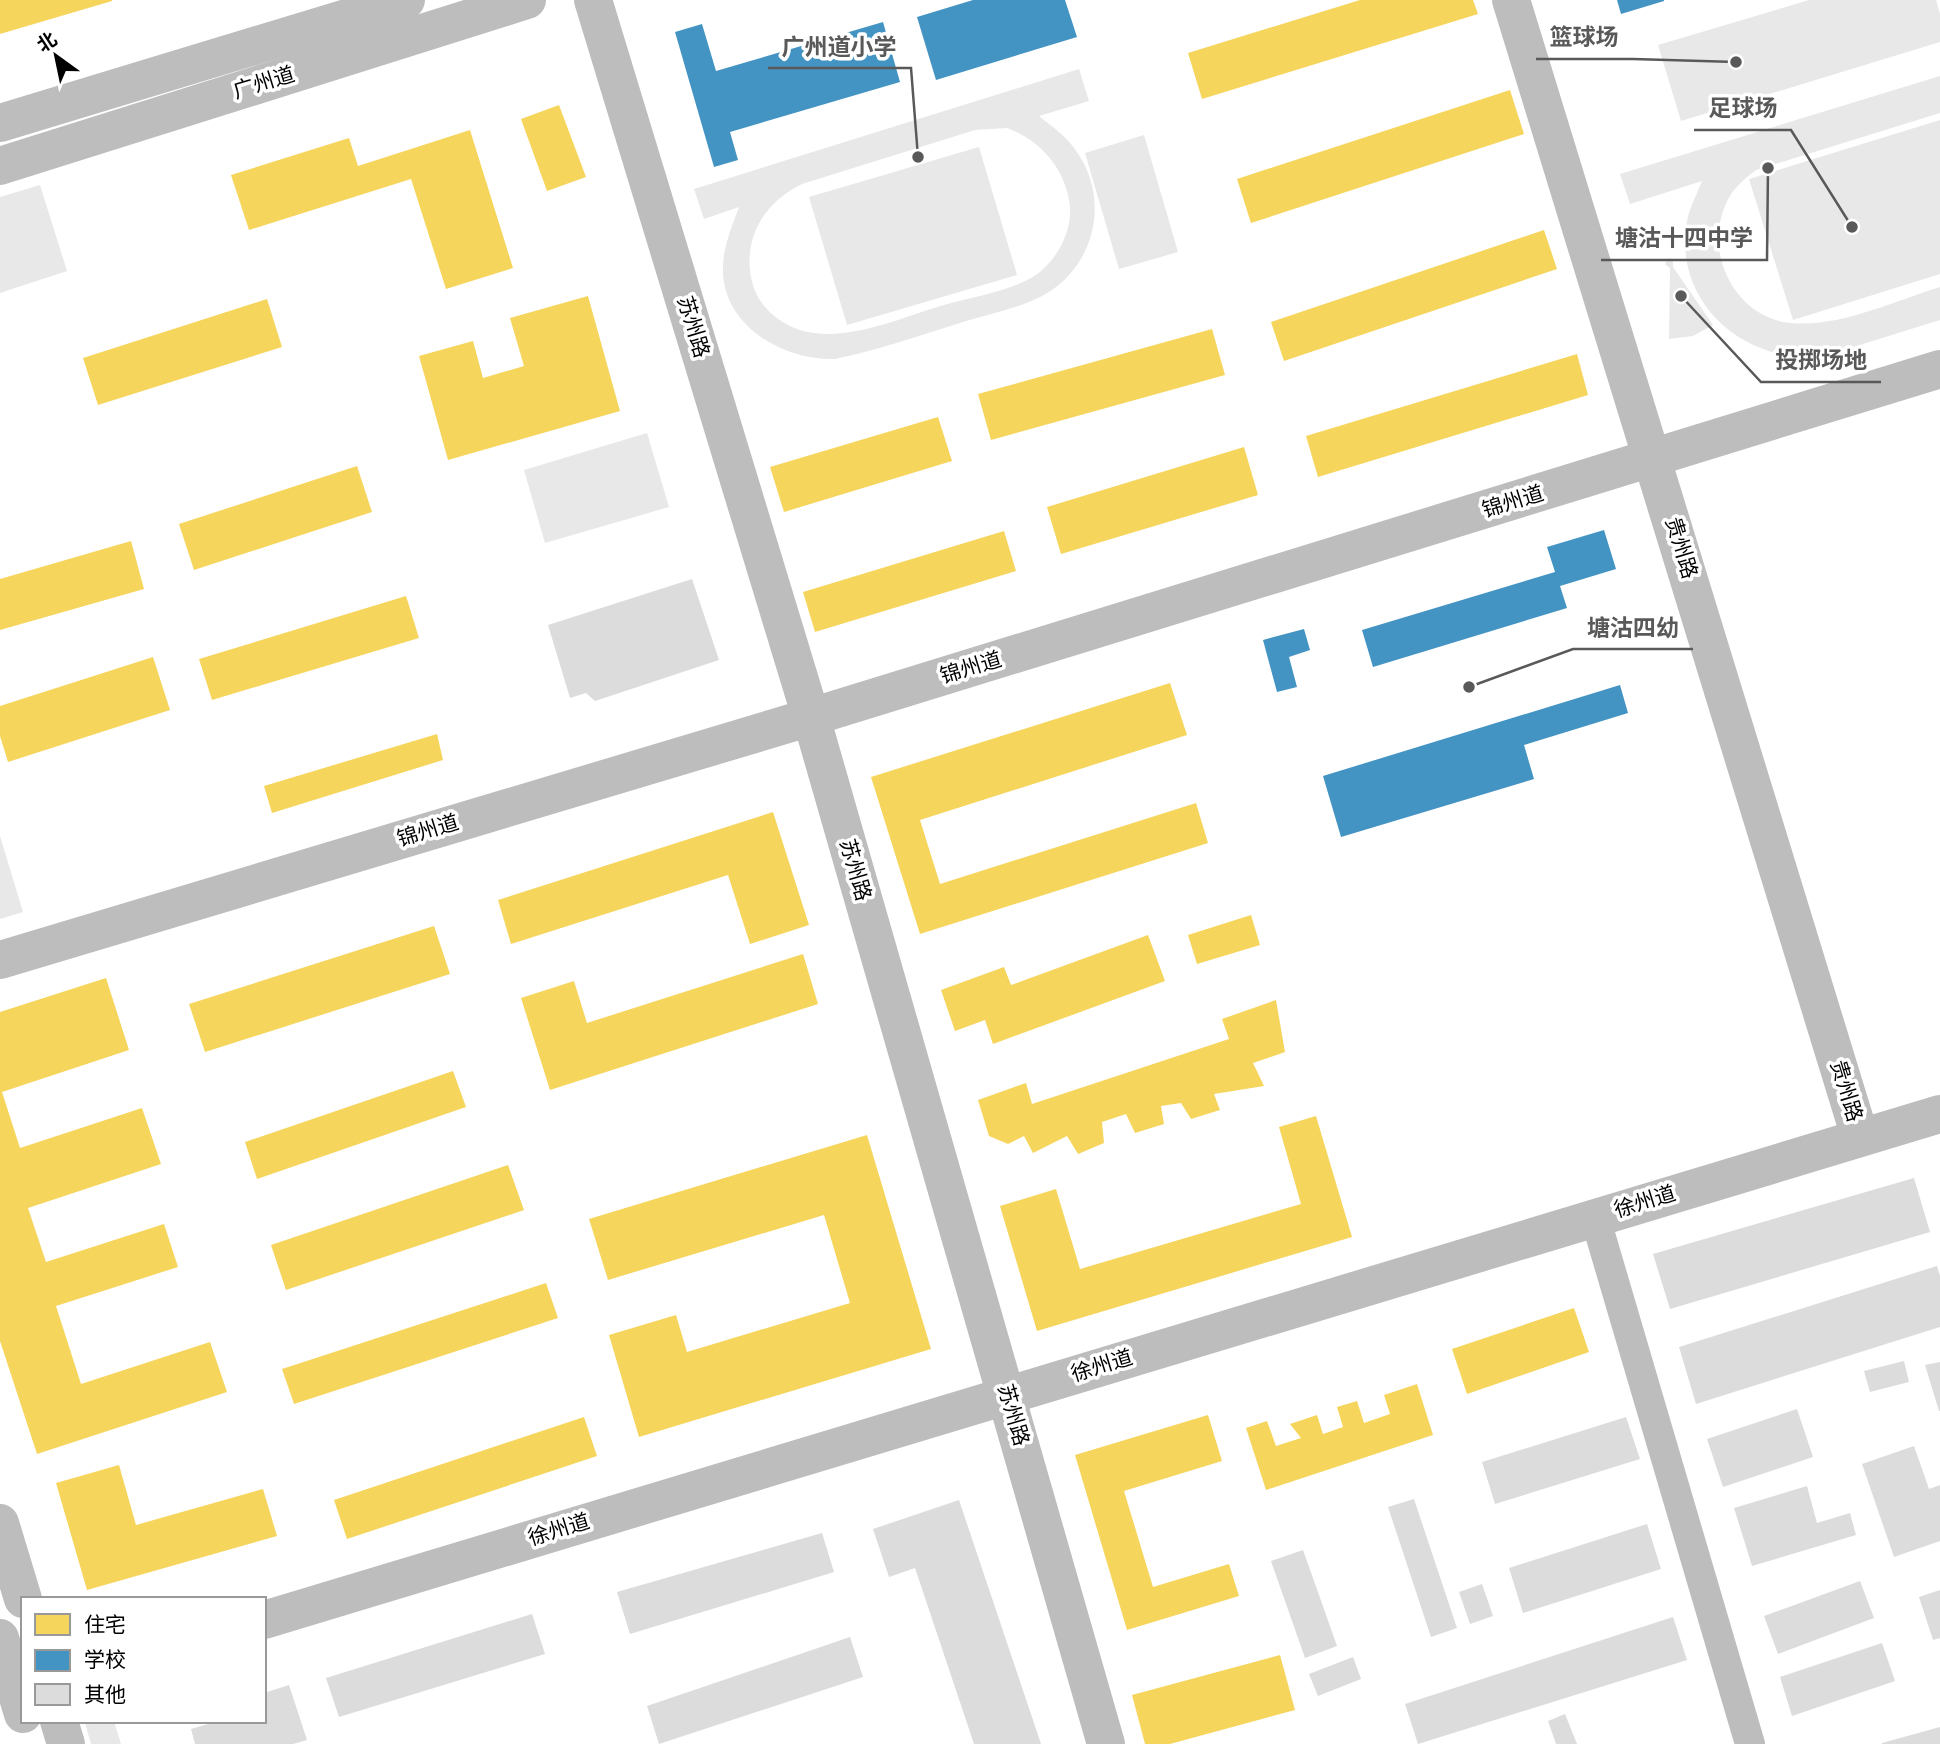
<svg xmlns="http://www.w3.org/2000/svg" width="1940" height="1744" viewBox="0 0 1940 1744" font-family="'Sofia Sans Condensed','Noto Sans SC',sans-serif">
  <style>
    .green { fill: #e8e8e8; fill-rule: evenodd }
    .homes { fill: #f6d55c }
    .schools { fill: #4393c3 }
    .building { fill: #dcdcdc }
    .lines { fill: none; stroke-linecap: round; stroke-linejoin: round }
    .minor { stroke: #bdbdbd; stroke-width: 30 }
    .tertiary { stroke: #bdbdbd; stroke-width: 38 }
    .labels { text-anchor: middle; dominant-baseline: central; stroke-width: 7; stroke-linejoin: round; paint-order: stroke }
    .street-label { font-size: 21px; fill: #000; stroke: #fff }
    .leader { fill: none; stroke: #595959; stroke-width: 2.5 }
    .callout-dot { fill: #595959; stroke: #fff; stroke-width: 2.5 }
    .callout-label { font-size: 23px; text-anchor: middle; font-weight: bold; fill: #595959; stroke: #fff; stroke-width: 7; stroke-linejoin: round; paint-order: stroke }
  </style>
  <rect width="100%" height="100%" fill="#fff"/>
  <g class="green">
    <polygon points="1809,0 1936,0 1940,14 1940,42 1681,121 1658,45"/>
    <path d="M1079,69L1089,101L1039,116C1051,126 1065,135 1074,148C1111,196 1097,265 1044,295C1020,308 990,314 963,322C921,335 879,350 835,359C783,361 720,325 723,265C724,245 732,226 739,207L704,219L694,189ZM1007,128C1041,140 1067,171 1070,207C1072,234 1054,265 1031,278C1006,292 972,297 944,305C889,321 812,360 765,307C752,292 748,272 750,252C754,220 774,198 802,184L975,130Z"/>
    <path d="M1940,76V113L1756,170C1743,180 1731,190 1725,206C1704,255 1736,317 1790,323C1839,328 1894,301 1940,287V320L1821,357C1746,363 1676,306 1686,227C1688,210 1696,196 1702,181L1630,204L1620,174Z"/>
    <polygon points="1940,120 1940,274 1793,320 1749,179"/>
    <polygon points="1144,135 1178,252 1119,269 1085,153"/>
    <polygon points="979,147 1017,275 847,325 809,197"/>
    <polygon points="40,185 67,271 0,293 0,197"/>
    <polygon points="1668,258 1673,259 1673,267 1713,325 1693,336 1669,339 1670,268 1665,264"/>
    <polygon points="647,433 669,507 545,543 524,470"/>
    <polygon points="0,836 23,912 0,919"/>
    <polygon points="90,1721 114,1721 121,1744 91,1744 85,1723"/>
  </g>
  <g class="homes">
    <polygon points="0,0 112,0 112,1 0,34"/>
    <polygon points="1360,0 1473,0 1478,14 1202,99 1188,53"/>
    <polygon points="1510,90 1524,134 1251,223 1237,179"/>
    <polygon points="559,105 586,177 547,191 521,119"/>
    <polygon points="470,130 513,268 446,289 411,179 249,230 231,175 349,138 358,166"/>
    <polygon points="1544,230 1557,269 1284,361 1271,322"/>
    <polygon points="588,296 620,411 448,460 419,356 473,341 483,378 524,366 510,318"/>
    <polygon points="267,299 282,347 98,405 83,358"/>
    <polygon points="1212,329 1225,375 991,440 978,394"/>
    <polygon points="1577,354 1588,395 1318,477 1306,436"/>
    <polygon points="938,417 952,461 784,512 770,467"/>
    <polygon points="1244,447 1258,495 1061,554 1047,507"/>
    <polygon points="357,466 372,512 194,570 179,524"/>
    <polygon points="1004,531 1016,571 815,632 803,592"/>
    <polygon points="131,541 144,589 0,630 0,579"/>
    <polygon points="406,596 419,638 212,700 199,659"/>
    <polygon points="153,657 170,710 8,762 0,736 0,706"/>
    <polygon points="1170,683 1187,735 920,820 940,884 1196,803 1208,843 920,934 871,777"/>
    <polygon points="437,734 443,760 272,813 264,786"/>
    <polygon points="773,812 809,925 750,944 728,875 511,944 498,900"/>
    <polygon points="1251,915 1260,945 1197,964 1188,935"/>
    <polygon points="434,926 450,974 205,1052 189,1004"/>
    <polygon points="1148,935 1165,981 993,1044 985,1020 955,1031 941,990 1004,967 1011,985"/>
    <polygon points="803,954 818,1004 550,1090 521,998 574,981 587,1023"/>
    <polygon points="106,978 129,1050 2,1092 20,1148 142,1108 161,1164 28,1208 46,1262 164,1224 178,1267 56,1306 81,1384 210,1342 227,1392 37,1454 0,1341 0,1012"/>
    <polygon points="1276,1000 1285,1052 1253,1063 1264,1086 1214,1094 1220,1110 1191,1119 1181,1103 1161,1106 1164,1124 1135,1133 1126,1114 1102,1122 1104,1143 1078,1154 1067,1136 1033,1153 1024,1136 1008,1144 989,1136 978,1100 1026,1083 1032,1104 1229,1039 1222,1019"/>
    <polygon points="453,1071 466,1107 257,1179 245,1142"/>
    <polygon points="1316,1116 1352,1237 1037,1331 1000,1206 1056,1189 1080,1269 1301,1204 1279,1127"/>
    <polygon points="867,1135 931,1349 639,1437 609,1335 676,1315 687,1352 850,1303 824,1215 608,1280 589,1219"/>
    <polygon points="508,1165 524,1210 286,1290 271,1245"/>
    <polygon points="546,1283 558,1318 294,1404 282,1369"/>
    <polygon points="1574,1308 1589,1352 1467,1394 1452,1349"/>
    <polygon points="1417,1384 1433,1435 1266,1490 1246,1428 1267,1421 1276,1446 1301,1438 1290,1424 1317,1415 1323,1434 1343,1427 1337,1407 1357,1401 1364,1423 1390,1414 1384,1395"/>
    <polygon points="1208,1415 1222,1461 1124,1491 1153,1587 1229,1564 1239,1596 1127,1630 1075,1455"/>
    <polygon points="584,1417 597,1456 347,1539 334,1500"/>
    <polygon points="119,1465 136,1525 263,1489 277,1536 87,1590 56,1483"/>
    <polygon points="1280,1655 1295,1710 1170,1744 1145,1744 1132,1695"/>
  </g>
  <g class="schools">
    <polygon points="973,0 1065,0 1077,37 936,80 917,17"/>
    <polygon points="1617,0 1664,0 1664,1 1621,14"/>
    <polygon points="883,22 900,82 730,132 738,160 714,167 675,32 702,24 716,71"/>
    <polygon points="1604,530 1616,569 1560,586 1567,608 1373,667 1362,630 1555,572 1547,547"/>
    <polygon points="1304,629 1310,650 1289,657 1297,687 1277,692 1263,640"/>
    <polygon points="1620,685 1628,713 1524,745 1534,779 1341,837 1323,776"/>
  </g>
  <g class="building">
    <polygon points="692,579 719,660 595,701 586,693 570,698 548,625"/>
    <polygon points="1914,1178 1930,1232 1670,1309 1653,1254"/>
    <polygon points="1937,1266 1940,1276 1940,1327 1696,1404 1679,1347"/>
    <polygon points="1904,1361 1909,1382 1870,1392 1864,1371"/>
    <polygon points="1940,1362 1940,1411 1939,1411 1925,1365"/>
    <polygon points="1797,1409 1813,1457 1723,1487 1707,1439"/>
    <polygon points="1626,1417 1640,1459 1495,1504 1482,1462"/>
    <polygon points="1914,1446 1929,1489 1940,1485 1940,1541 1894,1557 1862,1464"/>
    <polygon points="1807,1486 1817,1523 1850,1513 1856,1535 1752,1566 1734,1508"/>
    <polygon points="1414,1499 1457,1628 1431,1637 1388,1507"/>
    <polygon points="959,1500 1041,1744 974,1744 915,1568 889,1577 873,1529"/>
    <polygon points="1647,1524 1661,1569 1523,1613 1509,1568"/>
    <polygon points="822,1533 834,1572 630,1634 617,1592"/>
    <polygon points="1303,1550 1337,1646 1305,1658 1271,1561"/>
    <polygon points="1860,1581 1874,1618 1778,1654 1764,1616"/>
    <polygon points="1482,1584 1493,1616 1470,1624 1459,1592"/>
    <polygon points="1940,1590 1940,1638 1933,1640 1919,1597"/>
    <polygon points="532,1614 545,1654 339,1717 326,1678"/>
    <polygon points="1673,1617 1687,1660 1418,1744 1405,1704"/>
    <polygon points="850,1637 863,1677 659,1744 647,1706"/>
    <polygon points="1882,1643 1895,1681 1792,1716 1780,1677"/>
    <polygon points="1353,1657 1361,1679 1318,1696 1309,1674"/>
    <polygon points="289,1685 307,1740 293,1744 195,1744 191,1729 208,1724 208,1721 264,1721 264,1693"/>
    <polygon points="1565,1714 1577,1744 1556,1744 1548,1721"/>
    <polygon points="1940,1727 1940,1744 1882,1744 1882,1743"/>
  </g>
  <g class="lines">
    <polyline class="minor" points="1595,1217 1750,1744"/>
    <g class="tertiary">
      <polyline points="593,0 811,717 1106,1744"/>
      <polyline points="1511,0 1860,1137"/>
      <polyline points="0,123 406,0"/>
      <polyline points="0,166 527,0"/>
      <polyline points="0,960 811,717 1940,369"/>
      <polyline points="0,1523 23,1599"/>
      <polyline points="264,1620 1940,1114"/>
      <polyline points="0,1638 23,1714"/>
      <polyline points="59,1721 66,1744"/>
    </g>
  </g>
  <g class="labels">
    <g class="street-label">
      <text transform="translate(264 83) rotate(-17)">广州道</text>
      <text transform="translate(693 327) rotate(73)">苏州路</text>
      <text transform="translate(1513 502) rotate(-17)">锦州道</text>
      <text transform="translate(1681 548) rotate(73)">贵州路</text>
      <text transform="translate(971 668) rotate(-17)">锦州道</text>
      <text transform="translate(428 831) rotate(-17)">锦州道</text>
      <text transform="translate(855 870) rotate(74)">苏州路</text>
      <text transform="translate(1846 1091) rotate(73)">贵州路</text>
      <text transform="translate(1645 1202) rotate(-17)">徐州道</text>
      <text transform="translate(1102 1366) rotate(-17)">徐州道</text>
      <text transform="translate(1013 1415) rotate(74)">苏州路</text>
      <text transform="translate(559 1530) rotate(-17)">徐州道</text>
    </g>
  </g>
  <path class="leader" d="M1736 62L1633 59H1536M918 157L911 68H768M1852 227L1791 130H1694M1768 168L1767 260H1601M1681 296L1761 382H1881M1469 687L1573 649H1693"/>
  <g class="callout-dot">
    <circle cx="1736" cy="62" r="7"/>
    <circle cx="918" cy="157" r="7"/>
    <circle cx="1852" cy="227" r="7"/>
    <circle cx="1768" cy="168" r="7"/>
    <circle cx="1681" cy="296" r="7"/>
    <circle cx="1469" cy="687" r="7"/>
  </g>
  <g class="callout-label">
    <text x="1584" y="45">篮球场</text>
    <text x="839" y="55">广州道小学</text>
    <text x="1743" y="116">足球场</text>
    <text x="1684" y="246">塘沽十四中学</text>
    <text x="1821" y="368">投掷场地</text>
    <text x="1633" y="636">塘沽四幼</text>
  </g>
  <rect x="21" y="1597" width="245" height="126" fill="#ffffff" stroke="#999999" stroke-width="2"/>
  <rect x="35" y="1614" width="35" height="21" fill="#f6d55c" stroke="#999999" stroke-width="2"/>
  <text x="84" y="1632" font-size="21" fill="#000000">住宅</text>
  <rect x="35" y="1650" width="35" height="21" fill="#4393c3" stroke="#999999" stroke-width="2"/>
  <text x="84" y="1667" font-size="21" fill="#000000">学校</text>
  <rect x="35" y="1684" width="35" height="21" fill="#dcdcdc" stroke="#999999" stroke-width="2"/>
  <text x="84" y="1702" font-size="21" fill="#000000">其他</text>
  <g transform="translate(56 56) rotate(327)" stroke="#ffffff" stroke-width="5" paint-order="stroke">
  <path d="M0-5L12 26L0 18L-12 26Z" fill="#000000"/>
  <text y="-10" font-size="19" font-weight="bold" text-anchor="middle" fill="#000000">北</text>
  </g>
</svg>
